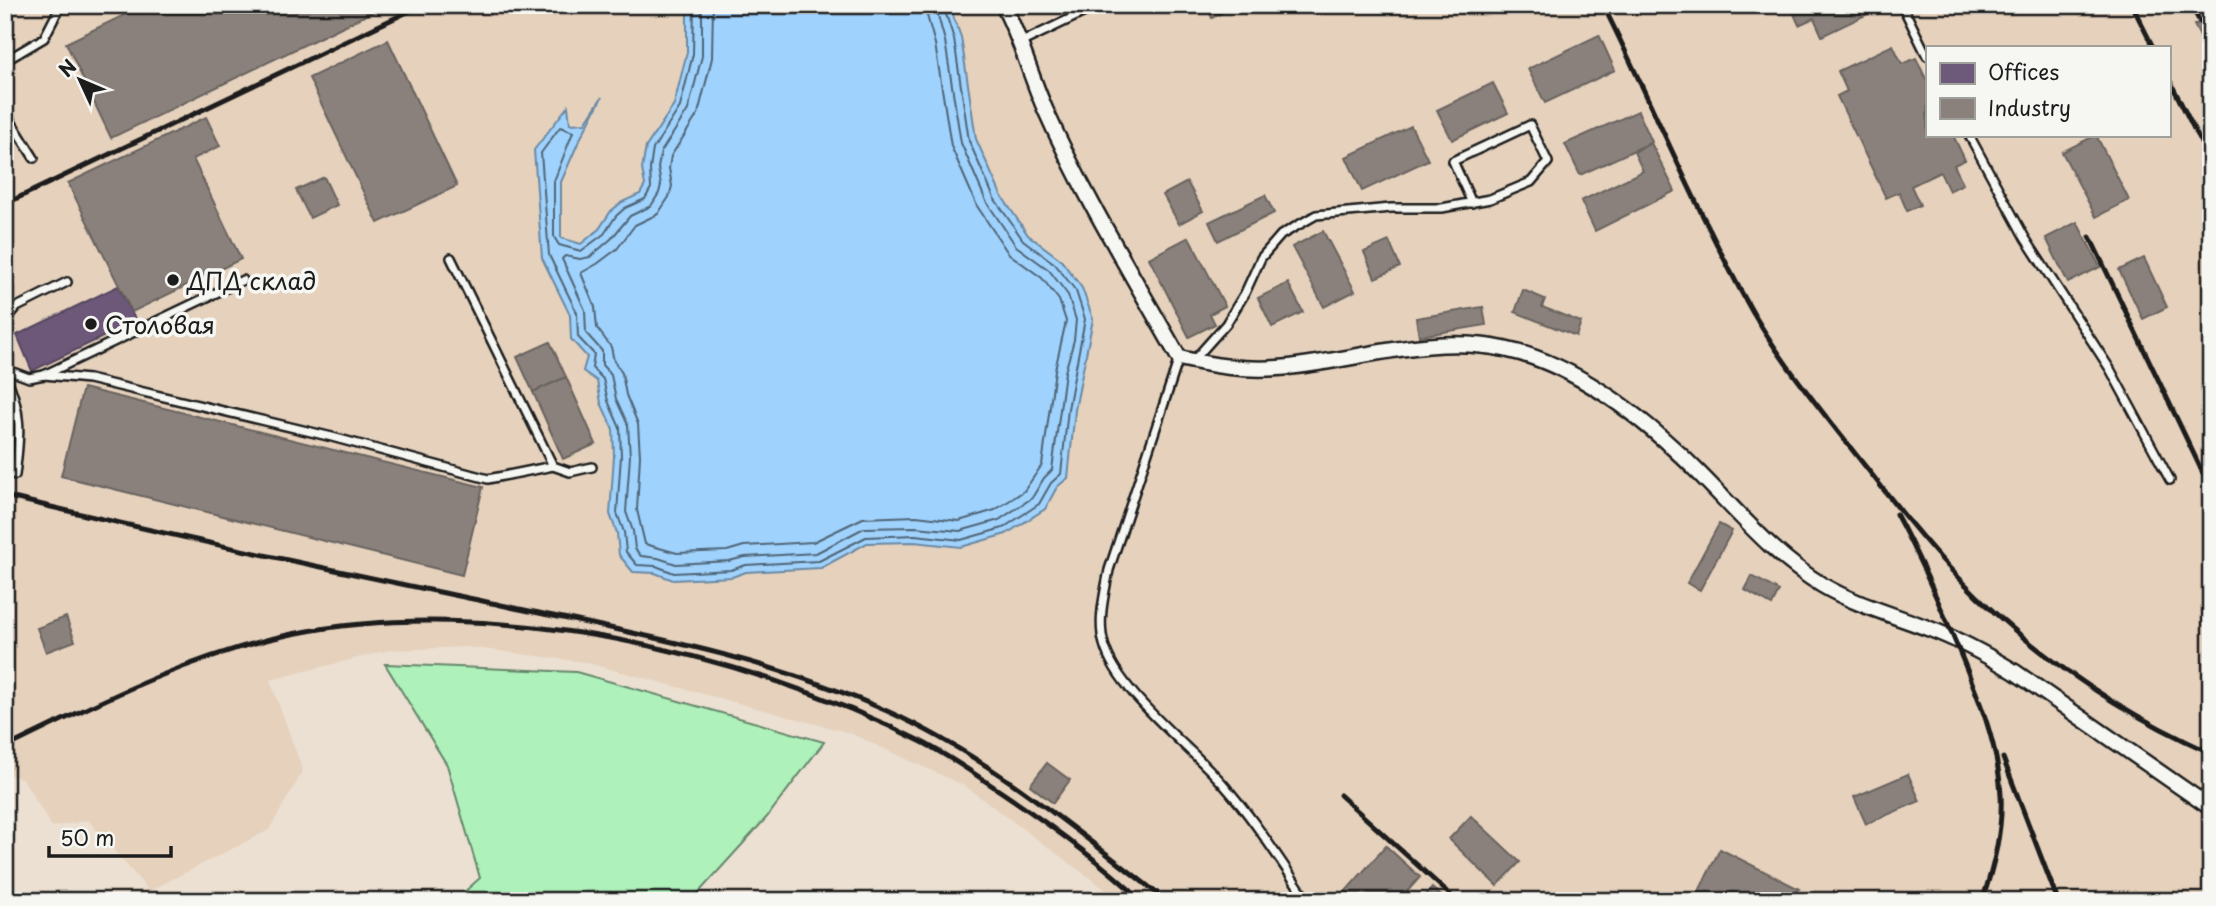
<svg xmlns="http://www.w3.org/2000/svg" width="2216" height="906" viewBox="0 0 2216 906" font-family="'Playpen Sans',sans-serif">
  <style>
    .built { fill: #e5d1bc; fill-rule: evenodd }
    .green { fill: #aef1ba; stroke: #65866b; stroke-width: 2 }
    .water { fill: #9fd2fd; stroke: #6b89a3; stroke-width: 2 }
    .offices { fill: #6d597a; stroke: #55475e; stroke-width: 2 }
    .industry { fill: #8a817c; stroke: #69635f; stroke-width: 2 }
    .lines { fill: none; stroke-linecap: round; stroke-linejoin: round }
    .shore { stroke: #506576; stroke-width: 2 }
    .lane-casing { stroke: #1c1c1c; stroke-width: 12 }
    .street-casing { stroke: #1c1c1c; stroke-width: 19 }
    .lane { stroke: #f6f6f2; stroke-width: 7 }
    .street { stroke: #f6f6f2; stroke-width: 14 }
    .rail { stroke: #1c1c1c; stroke-width: 5 }
    .poi-dot { fill: #1c1c1c; stroke: #f6f6f2; stroke-width: 2.5 }
    .labels { text-anchor: middle; dominant-baseline: central; stroke-width: 7; stroke-linejoin: round; paint-order: stroke }
    .poi-label { font-size: 24px; fill: #1c1c1c; stroke: #f6f6f2; text-anchor: start }
  </style>
  <rect width="100%" height="100%" fill="#ece0d2"/>
  <filter id="ink" filterUnits="userSpaceOnUse"><feTurbulence type="fractalNoise" baseFrequency=".0143" numOctaves="2"/><feDisplacementMap in="SourceGraphic" scale="14" xChannelSelector="R" yChannelSelector="G"/><feConvolveMatrix kernelMatrix="1 2 1 2 8 2 1 2 1" color-interpolation-filters="sRGB"/></filter>
  <g filter="url(#ink)">
    <path class="built" d="M5,5H2211V901H1121L965,786L850,733L584,662L467,647L389,650L270,680L303,771L269,830L149,891L88,820L52,827L23,779L5,773ZM1927,47H2169V135H1927Z"/>
    <polygon class="green" points="385,664 576,672 824,742 767,817 691,901 454,901 480,878 447,765"/>
    <polygon class="water" points="687,5 949,5 961,37 976,139 1001,195 1028,235 1060,259 1082,288 1093,319 1075,410 1068,478 1057,487 1045,509 1006,534 961,547 914,542 867,543 821,568 746,572 732,577 673,580 655,573 633,572 619,555 617,533 610,514 614,456 613,429 601,403 597,381 583,371 587,357 571,339 570,315 542,258 534,150 568,106 570,124 585,123 602,97 578,143 561,182 561,238 581,244 599,229 611,211 622,202 640,194 645,185 642,169 646,147 674,105 687,52"/>
    <polygon class="offices" points="118,286 136,321 32,371 17,335"/>
    <g class="industry">
      <polygon points="145,5 387,5 111,138 66,43"/>
      <polygon points="1206,5 1229,5 1230,9 1212,18"/>
      <polygon points="1790,5 1874,5 1876,10 1822,36 1814,18 1799,25"/>
      <polygon points="2211,16 2211,58 2194,25"/>
      <polygon points="1599,35 1615,70 1545,103 1528,69"/>
      <polygon points="388,40 457,186 378,223 309,78"/>
      <polygon points="1893,45 1902,64 1916,58 1927,81 1927,135 1953,135 1965,160 1954,165 1963,184 1949,191 1940,172 1911,186 1920,205 1907,211 1899,192 1886,198 1837,96 1847,91 1838,71"/>
      <polygon points="1493,83 1508,113 1452,140 1437,110"/>
      <polygon points="1638,111 1652,142 1580,175 1565,144"/>
      <polygon points="206,117 220,146 193,159 241,259 132,312 68,183"/>
      <polygon points="1411,126 1428,160 1362,191 1346,157"/>
      <polygon points="2096,135 2129,200 2096,217 2062,152"/>
      <polygon points="1651,143 1675,191 1595,231 1581,201 1643,171 1634,152"/>
      <polygon points="324,177 337,205 310,218 296,190"/>
      <polygon points="1187,182 1203,211 1179,224 1163,195"/>
      <polygon points="1265,195 1274,213 1218,241 1209,222"/>
      <polygon points="2077,222 2100,267 2068,283 2046,238"/>
      <polygon points="1323,231 1355,291 1324,307 1292,247"/>
      <polygon points="1189,237 1225,306 1210,314 1215,324 1189,337 1149,258"/>
      <polygon points="1389,241 1400,267 1375,278 1364,252"/>
      <polygon points="2144,258 2167,307 2143,319 2119,270"/>
      <polygon points="1288,283 1303,312 1272,327 1258,298"/>
      <polygon points="1523,290 1545,299 1542,307 1581,322 1576,336 1515,312"/>
      <polygon points="1483,307 1486,325 1419,336 1416,318"/>
      <polygon points="550,342 566,377 533,392 517,357"/>
      <polygon points="566,377 596,444 563,459 533,392"/>
      <polygon points="83,388 483,487 462,575 61,476"/>
      <polygon points="1719,524 1732,531 1700,590 1687,583"/>
      <polygon points="1752,576 1779,591 1772,605 1745,590"/>
      <polygon points="66,617 75,641 46,652 37,628"/>
      <polygon points="1047,763 1070,780 1053,803 1030,785"/>
      <polygon points="1908,774 1920,801 1866,824 1854,797"/>
      <polygon points="1471,816 1520,862 1497,886 1449,839"/>
      <polygon points="1386,846 1420,877 1399,901 1337,901"/>
      <polygon points="1720,849 1799,889 1782,901 1708,901 1697,895"/>
      <polygon points="1432,888 1447,901 1421,901"/>
    </g>
    <g class="lines">
      <g class="shore">
        <polyline points="694,5 693,54 680,107 653,149 650,169 651,188 645,199 625,208 616,216 604,234 581,251 559,245 554,237 554,181 573,132 560,127 541,153 549,255 577,313 578,337 594,354 592,368 603,379 608,401 620,428 621,456 617,513 624,532 626,552 637,565 656,566 674,573 731,570 746,565 819,561 866,537 915,535 961,540 1003,528 1039,504 1051,483 1061,474 1068,409 1085,319 1076,291 1055,264 1023,240 994,198 969,141 954,39 943,5"/>
        <polyline points="702,5 702,56 688,110 661,152 658,168 661,185 659,193 651,206 630,216 611,239 590,257 580,259 565,256 562,259 585,310 586,333 602,351 602,365 611,375 616,399 628,425 630,456 626,512 633,531 635,549 641,556 658,558 676,564 729,561 745,557 816,553 864,528 915,527 960,531 999,520 1032,498 1044,478 1052,470 1065,372 1074,340 1076,320 1068,295 1049,270 1016,246 986,201 961,143 945,41 935,5"/>
        <polyline points="713,5 712,58 698,114 671,156 669,168 672,186 669,197 658,214 635,225 617,249 597,264 581,273 595,307 597,328 611,347 614,361 622,373 626,395 638,424 640,456 637,510 645,544 677,553 727,551 744,546 813,542 863,518 916,516 959,521 995,510 1024,491 1042,465 1055,370 1066,321 1059,300 1042,278 1008,253 977,206 951,146 935,44 924,5"/>
      </g>
      <defs>
        <g id="lane">
          <polyline points="1902,5 1927,56"/>
          <polyline points="1020,43 1099,5"/>
          <polyline points="5,61 44,38 61,5"/>
          <polyline points="5,112 34,158"/>
          <polyline points="1969,135 2025,238 2110,369 2170,480"/>
          <polyline points="5,321 17,307 67,282"/>
          <path d="M1179,358L1109,570C1105,592 1097,621 1104,644C1117,692 1190,746 1223,784C1255,820 1281,862 1308,901"/>
          <polyline points="1193,361 1226,324 1245,293 1261,258 1281,235 1316,215 1391,208 1442,208 1490,199 1531,182 1548,162 1530,125 1453,161 1472,203"/>
          <polyline points="5,369 29,378 44,375 243,280"/>
          <path d="M5,375C23,411 20,436 15,475"/>
          <polyline points="44,375 89,379 332,437 488,479 553,466 451,258"/>
          <polyline points="553,466 570,472 592,467"/>
        </g>
        <path id="street" d="M1003,5C1021,39 1030,75 1045,109C1083,195 1133,276 1179,358C1211,365 1245,371 1278,368C1352,362 1429,333 1504,349C1577,364 1646,420 1698,472C1738,512 1773,555 1822,585C1856,605 1894,615 1930,629C1960,640 1987,655 2015,672L2211,808"/>
      </defs>
      <use href="#lane" class="lane-casing"/>
      <use href="#street" class="street-casing"/>
      <use href="#lane" class="lane"/>
      <use href="#street" class="street"/>
      <g class="rail">
        <path d="M1603,5C1651,101 1692,201 1743,295C1771,348 1809,395 1846,442C1882,487 1917,534 1957,576C2029,651 2117,711 2211,753"/>
        <polyline points="2132,5 2153,47"/>
        <polyline points="2191,5 2200,22"/>
        <polyline points="2169,79 2211,163"/>
        <polyline points="5,204 422,5"/>
        <polyline points="2090,237 2211,490"/>
        <path d="M5,496C170,536 335,570 501,605C632,633 765,656 887,711C990,757 1079,833 1167,901"/>
        <path d="M1896,514C1919,556 1937,598 1955,641C1976,691 1998,741 2001,795C2003,829 1993,869 1982,901"/>
        <path d="M5,748C97,703 191,655 292,634C491,594 743,651 922,742C949,756 975,774 1000,791C1049,824 1099,860 1142,901"/>
        <polyline points="2003,758 2058,901"/>
        <polyline points="1340,795 1457,901"/>
      </g>
    </g>
  </g>
  <g class="poi-dot">
    <circle cx="173" cy="280" r="7"/>
    <circle cx="91" cy="324" r="7"/>
  </g>
  <g class="labels">
    <g class="poi-label">
      <text x="187" y="280">ДПД склад</text>
      <text x="105" y="324">Столовая</text>
    </g>
  </g>
  <rect width="2216" height="906" fill="none" stroke="#f6f6f2" stroke-width="28"/>
  <rect x="14" y="14" width="2188" height="878" fill="none" stroke="#1c1c1c" stroke-width="2.5" filter="url(#ink)"/>
  <rect x="1926" y="46" width="245" height="91" fill="#f6f6f2" stroke="#9f9f9c" stroke-width="2"/>
  <rect x="1940" y="63" width="35" height="21" fill="#6d597a" stroke="#9f9f9c" stroke-width="2"/>
  <text x="1988" y="80" font-size="21" fill="#1c1c1c">Offices</text>
  <rect x="1940" y="98" width="35" height="21" fill="#8a817c" stroke="#9f9f9c" stroke-width="2"/>
  <text x="1988" y="116" font-size="21" fill="#1c1c1c">Industry</text>
  <g transform="translate(80 80) rotate(314)" stroke="#f6f6f2" stroke-width="5" paint-order="stroke">
  <path d="M0-5L12 26L0 18L-12 26Z" fill="#1c1c1c"/>
  <text y="-10" font-size="19" font-weight="bold" text-anchor="middle" fill="#1c1c1c">N</text>
  </g>
  <path d="M49 846v10h122v-10" fill="none" stroke="#1c1c1c" stroke-width="3.5"/>
  <text x="60" y="846" font-size="21" fill="#1c1c1c" stroke="#f6f6f2" stroke-width="5" paint-order="stroke">50 m</text>
</svg>
